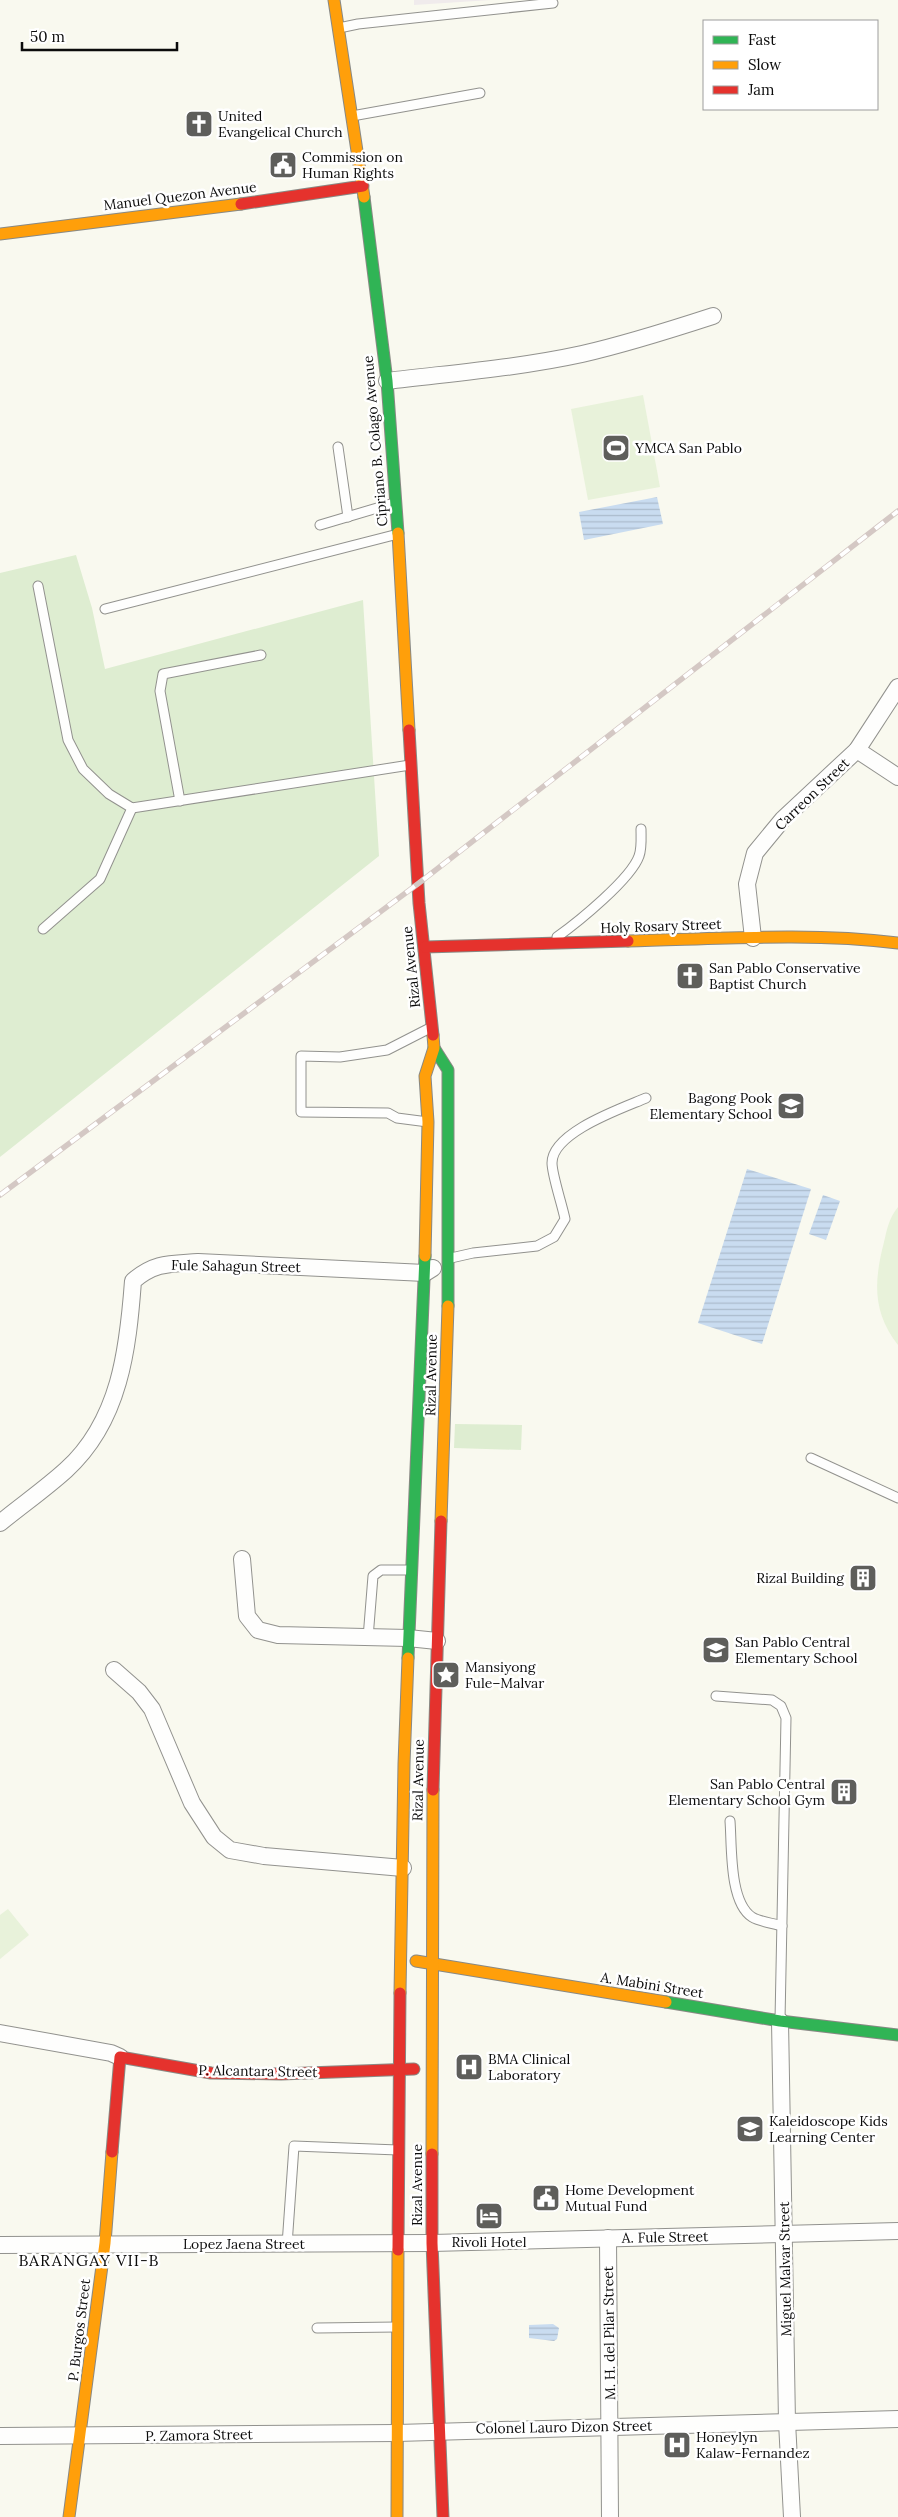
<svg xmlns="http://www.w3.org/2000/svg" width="898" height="2517" viewBox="0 0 898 2517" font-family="Lora,serif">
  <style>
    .industrial { fill: #f0ebec }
    .grass { fill: #deedd1 }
    .pitch { fill: #e8f2da }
    .water { fill: url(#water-rules) }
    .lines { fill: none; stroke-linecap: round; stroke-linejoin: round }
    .lane-casing { stroke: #92928e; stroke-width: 11 }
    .street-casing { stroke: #92928e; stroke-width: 18 }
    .fast-casing { stroke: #898984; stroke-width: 13 }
    .slow-casing { stroke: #898984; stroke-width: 13 }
    .jam-casing { stroke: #898984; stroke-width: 13 }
    .lane { stroke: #fefefd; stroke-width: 9 }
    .street { stroke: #fefefd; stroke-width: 16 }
    .fast { stroke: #30b455; stroke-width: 11 }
    .slow { stroke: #ff9f0a; stroke-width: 11 }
    .jam { stroke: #e5322d; stroke-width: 11 }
    .rail-casing { stroke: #d4c8c4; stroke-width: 5.5 }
    .rail { stroke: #fff; stroke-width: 4; stroke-dasharray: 11; stroke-linecap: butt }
    .labels { text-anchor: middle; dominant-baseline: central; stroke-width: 5; stroke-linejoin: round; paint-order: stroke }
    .poi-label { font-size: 14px; fill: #0b0b0b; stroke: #fff; text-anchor: start }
    .street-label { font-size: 14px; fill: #0b0b0b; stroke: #fff }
    .quarter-label { font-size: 16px; letter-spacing: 1px; fill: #0b0b0b; stroke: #fff }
  </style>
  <defs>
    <pattern id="water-rules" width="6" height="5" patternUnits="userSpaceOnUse" patternTransform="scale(1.25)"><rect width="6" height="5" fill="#c9dcf0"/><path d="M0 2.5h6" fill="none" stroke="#abbbcc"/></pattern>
  </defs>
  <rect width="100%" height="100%" fill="#f9f9ef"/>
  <polygon class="industrial" points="414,0 491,0 414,5"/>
  <g class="grass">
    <polygon points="76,555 92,608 105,669 363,600 379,856 0,1157 0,573"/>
    <polygon points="455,1424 522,1425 521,1450 454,1448"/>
  </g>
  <g class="pitch">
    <polygon points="643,395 660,487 588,500 571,409"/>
    <path d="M898,1207V1345C872,1312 874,1281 884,1242C887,1229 889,1218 898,1207Z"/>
    <polygon points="8,1909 29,1935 0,1959 0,1915"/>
  </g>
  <g class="water">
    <polygon points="657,497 663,524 584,540 579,512"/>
    <polygon points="747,1169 811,1189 762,1344 698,1323"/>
    <polygon points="823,1195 840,1201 826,1240 809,1234"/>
    <polygon points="553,2324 559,2328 557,2339 554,2341 529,2338 529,2325"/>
  </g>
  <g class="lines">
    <defs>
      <g id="lane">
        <polyline points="339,28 358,24 553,3"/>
        <polyline points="352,116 480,93"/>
        <polyline points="338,447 348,517"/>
        <polyline points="320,525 394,503"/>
        <polyline points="38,586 68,740 83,769 109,794 132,808 410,765"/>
        <polyline points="105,609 398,534"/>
        <polyline points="180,801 160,691 163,674 261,655"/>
        <polyline points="43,929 100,879 132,808"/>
        <path d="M557,937C578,922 631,879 639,856C642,848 641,837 641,829"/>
        <polyline points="428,1122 397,1118 388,1113 301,1112 301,1056 340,1057 387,1050 430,1028"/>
        <path d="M451,1258L473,1253L537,1246L554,1237L565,1219C562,1204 552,1175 552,1163C552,1132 623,1108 646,1098"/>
        <polyline points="811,1458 898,1498"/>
        <polyline points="368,1638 373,1576 381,1570 411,1570"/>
        <polyline points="716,1696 772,1700 781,1706 786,1718 780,2020"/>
        <path d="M730,1821C732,1846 729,1902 752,1917C760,1922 773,1923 782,1926"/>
        <polyline points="287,2245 294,2146 398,2150"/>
        <polyline points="317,2328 397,2327"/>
      </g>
      <g id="street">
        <path d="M387,381C452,373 518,368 582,354C626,344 670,330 713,316"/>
        <polyline points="857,750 898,777"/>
        <polyline points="753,938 747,884 755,853 783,819 857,750 898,687"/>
        <path d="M0,1523C22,1505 45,1489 66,1470C120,1421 128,1349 133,1281C155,1262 170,1264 198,1262L425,1273L433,1268"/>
        <polyline points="242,1559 247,1616 258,1630 278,1635 408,1638 437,1641"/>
        <polyline points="114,1670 139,1692 152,1709 192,1803 214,1837 230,1850 264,1856 403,1868"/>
        <polyline points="780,2021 787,2422 792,2517"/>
        <polyline points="0,2033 111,2053 120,2057"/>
        <polyline points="608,2238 610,2517"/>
        <polyline points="0,2245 432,2243 898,2231"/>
        <polyline points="0,2436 397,2433 898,2419"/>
      </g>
      <g id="fast">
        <polyline points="364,197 387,381 398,533"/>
        <polyline points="434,1048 448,1070 448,1306"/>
        <polyline points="408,1658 425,1256"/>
        <polyline points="666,2002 780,2021 898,2035"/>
      </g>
      <g id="slow">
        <polyline points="334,0 364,197"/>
        <polyline points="0,234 241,204"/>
        <polyline points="398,533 409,730"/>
        <path d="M628,941C716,939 810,932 898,943"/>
        <polyline points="425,1256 428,1122 425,1076 434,1048 433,1035"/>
        <polyline points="441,1521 448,1306"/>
        <polyline points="416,1961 666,2002"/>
        <polyline points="400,1993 404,1764 408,1658"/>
        <polyline points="432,2154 433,1790"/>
        <polyline points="69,2517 105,2243 112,2152"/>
        <polyline points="397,2517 398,2250"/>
      </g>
      <g id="jam">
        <polyline points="241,204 363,186"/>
        <polyline points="409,730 419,903 433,1035"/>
        <polyline points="425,947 628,941"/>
        <polyline points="433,1790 441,1521"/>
        <polyline points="112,2152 120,2057 211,2073 281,2074 414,2069"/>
        <polyline points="432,2154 432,2243 443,2517"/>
        <polyline points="398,2250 400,1993"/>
      </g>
    </defs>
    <use href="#lane" class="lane-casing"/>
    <use href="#street" class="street-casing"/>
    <use href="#fast" class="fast-casing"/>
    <use href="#slow" class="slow-casing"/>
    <use href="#jam" class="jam-casing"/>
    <use href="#lane" class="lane"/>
    <use href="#street" class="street"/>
    <use href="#fast" class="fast"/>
    <use href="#slow" class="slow"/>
    <use href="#jam" class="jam"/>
    <defs>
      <polyline id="rail" points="0,1195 419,883 898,511"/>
    </defs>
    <use href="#rail" class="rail-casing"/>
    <use href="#rail" class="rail"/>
  </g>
  <defs>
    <symbol id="church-square" viewBox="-11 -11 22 22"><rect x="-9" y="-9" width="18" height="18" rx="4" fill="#5e5e5b" stroke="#fff"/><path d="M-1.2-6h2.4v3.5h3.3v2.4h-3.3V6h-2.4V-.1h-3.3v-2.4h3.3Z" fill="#fff"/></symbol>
    <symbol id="civic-square" viewBox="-11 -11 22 22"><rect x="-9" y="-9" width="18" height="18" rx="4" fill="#5e5e5b" stroke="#fff"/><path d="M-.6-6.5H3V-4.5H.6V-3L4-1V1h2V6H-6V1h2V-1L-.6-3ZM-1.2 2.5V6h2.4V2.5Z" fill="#fff"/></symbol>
    <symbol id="stadium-square" viewBox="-11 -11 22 22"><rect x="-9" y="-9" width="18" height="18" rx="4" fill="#5e5e5b" stroke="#fff"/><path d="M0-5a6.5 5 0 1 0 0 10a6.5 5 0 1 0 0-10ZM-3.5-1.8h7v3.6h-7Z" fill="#fff"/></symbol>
    <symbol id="school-square" viewBox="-11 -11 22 22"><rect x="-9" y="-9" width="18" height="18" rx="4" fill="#5e5e5b" stroke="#fff"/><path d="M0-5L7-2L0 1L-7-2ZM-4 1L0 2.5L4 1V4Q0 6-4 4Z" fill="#fff"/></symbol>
    <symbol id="building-square" viewBox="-11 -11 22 22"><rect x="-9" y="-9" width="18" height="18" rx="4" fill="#5e5e5b" stroke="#fff"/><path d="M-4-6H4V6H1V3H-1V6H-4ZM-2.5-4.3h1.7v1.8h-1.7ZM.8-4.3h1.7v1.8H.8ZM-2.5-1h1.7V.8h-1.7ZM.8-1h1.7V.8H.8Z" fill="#fff"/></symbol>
    <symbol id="sight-square" viewBox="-11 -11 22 22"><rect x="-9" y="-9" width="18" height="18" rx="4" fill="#5e5e5b" stroke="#fff"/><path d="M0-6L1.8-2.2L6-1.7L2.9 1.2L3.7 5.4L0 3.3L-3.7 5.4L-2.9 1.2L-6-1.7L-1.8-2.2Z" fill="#fff"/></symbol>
    <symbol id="hospital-square" viewBox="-11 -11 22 22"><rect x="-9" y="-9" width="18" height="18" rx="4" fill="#5e5e5b" stroke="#fff"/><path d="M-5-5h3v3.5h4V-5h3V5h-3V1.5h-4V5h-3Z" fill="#fff"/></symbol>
    <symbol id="hotel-square" viewBox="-11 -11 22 22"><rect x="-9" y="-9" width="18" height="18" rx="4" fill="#5e5e5b" stroke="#fff"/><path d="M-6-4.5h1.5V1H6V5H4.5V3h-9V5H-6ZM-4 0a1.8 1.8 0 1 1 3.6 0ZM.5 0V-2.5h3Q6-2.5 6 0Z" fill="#fff"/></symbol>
  </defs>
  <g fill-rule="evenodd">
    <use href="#church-square" x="183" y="108" width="32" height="32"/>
    <use href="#civic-square" x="267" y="149" width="32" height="32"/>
    <use href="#stadium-square" x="600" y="432" width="32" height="32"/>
    <use href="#church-square" x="674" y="960" width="32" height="32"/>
    <use href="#school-square" x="775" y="1090" width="32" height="32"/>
    <use href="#building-square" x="847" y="1562" width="32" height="32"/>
    <use href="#school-square" x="700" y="1634" width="32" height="32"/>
    <use href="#sight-square" x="430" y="1659" width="32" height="32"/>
    <use href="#building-square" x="828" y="1776" width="32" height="32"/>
    <use href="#hospital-square" x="453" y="2051" width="32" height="32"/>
    <use href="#school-square" x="734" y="2113" width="32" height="32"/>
    <use href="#civic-square" x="530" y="2182" width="32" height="32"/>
    <use href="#hotel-square" x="473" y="2200" width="32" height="32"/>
    <use href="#hospital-square" x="661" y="2429" width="32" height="32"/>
  </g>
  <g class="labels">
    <g class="poi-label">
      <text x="218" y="116">United<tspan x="218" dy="16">Evangelical Church</tspan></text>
      <text x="302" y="157">Commission on<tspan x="302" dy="16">Human Rights</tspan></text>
      <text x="635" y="448">YMCA San Pablo</text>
      <text x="709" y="968">San Pablo Conservative<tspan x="709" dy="16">Baptist Church</tspan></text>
      <text x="772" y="1098" text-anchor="end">Bagong Pook<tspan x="772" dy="16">Elementary School</tspan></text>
      <text x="844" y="1578" text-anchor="end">Rizal Building</text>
      <text x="735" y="1642">San Pablo Central<tspan x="735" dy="16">Elementary School</tspan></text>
      <text x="465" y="1667">Mansiyong<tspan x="465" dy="16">Fule–Malvar</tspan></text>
      <text x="825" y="1784" text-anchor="end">San Pablo Central<tspan x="825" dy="16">Elementary School Gym</tspan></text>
      <text x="488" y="2059">BMA Clinical<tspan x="488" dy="16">Laboratory</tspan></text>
      <text x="769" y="2121">Kaleidoscope Kids<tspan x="769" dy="16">Learning Center</tspan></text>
      <text x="565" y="2190">Home Development<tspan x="565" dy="16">Mutual Fund</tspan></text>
      <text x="489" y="2242" text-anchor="middle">Rivoli Hotel</text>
      <text x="696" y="2437">Honeylyn<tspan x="696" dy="16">Kalaw-Fernandez</tspan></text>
    </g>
    <g class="street-label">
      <text transform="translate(180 196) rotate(-7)">Manuel Quezon Avenue</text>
      <text transform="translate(375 441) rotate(-95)">Cipriano B. Colago Avenue</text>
      <text transform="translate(812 794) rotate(-44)">Carreon Street</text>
      <text transform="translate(661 926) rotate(-2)">Holy Rosary Street</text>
      <text transform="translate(411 967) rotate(-96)">Rizal Avenue</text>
      <text transform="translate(236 1266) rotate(1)">Fule Sahagun Street</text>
      <text transform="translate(431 1375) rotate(-89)">Rizal Avenue</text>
      <text transform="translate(418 1780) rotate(-89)">Rizal Avenue</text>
      <text transform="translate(652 1985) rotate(9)">A. Mabini Street</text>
      <text transform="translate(258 2071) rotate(1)">P. Alcantara Street</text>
      <text transform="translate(417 2185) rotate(-90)">Rizal Avenue</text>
      <text transform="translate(665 2237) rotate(-1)">A. Fule Street</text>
      <text x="244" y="2244">Lopez Jaena Street</text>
      <text transform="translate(785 2269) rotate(-91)">Miguel Malvar Street</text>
      <text transform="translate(79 2330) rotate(-83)">P. Burgos Street</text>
      <text transform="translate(609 2333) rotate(-91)">M. H. del Pilar Street</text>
      <text transform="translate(564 2427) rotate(-1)">Colonel Lauro Dizon Street</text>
      <text transform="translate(199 2435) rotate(-1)">P. Zamora Street</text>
    </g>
    <g class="quarter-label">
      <text x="89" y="2260">BARANGAY VII-B</text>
    </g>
  </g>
  <rect x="703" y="20" width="175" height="90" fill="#ffffff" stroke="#9d9d9d"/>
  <rect x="713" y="36" width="25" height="8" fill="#30b455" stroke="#9d9d9d"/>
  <text x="748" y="45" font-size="15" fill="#0b0b0b">Fast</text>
  <rect x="713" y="61" width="25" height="8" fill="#ff9f0a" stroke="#9d9d9d"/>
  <text x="748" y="70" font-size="15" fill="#0b0b0b">Slow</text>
  <rect x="713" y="86" width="25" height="8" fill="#e5322d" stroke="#9d9d9d"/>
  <text x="748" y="95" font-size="15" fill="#0b0b0b">Jam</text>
  <path d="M22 42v8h155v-8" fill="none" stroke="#0b0b0b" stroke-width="2.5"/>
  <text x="30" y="42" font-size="15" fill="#0b0b0b" stroke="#ffffff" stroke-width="4" paint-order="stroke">50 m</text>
</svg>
